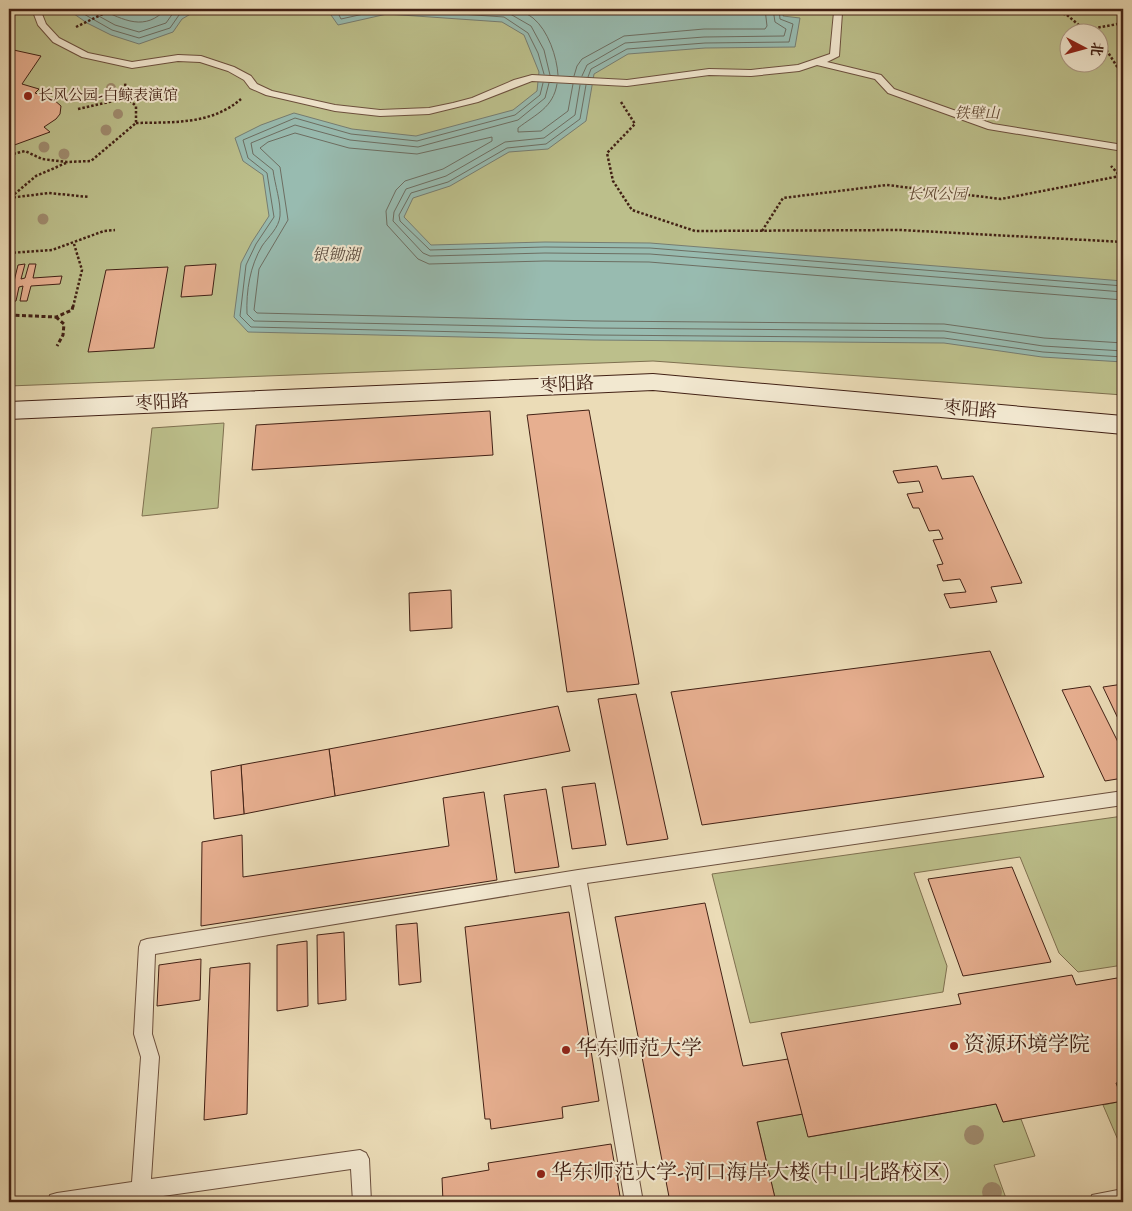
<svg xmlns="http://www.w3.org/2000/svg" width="1132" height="1211" viewBox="0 0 1132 1211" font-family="'Sorts Mill Goudy','Noto Serif SC',serif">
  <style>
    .green { fill: #bcbf8b; stroke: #7f7050; fill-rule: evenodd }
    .water { fill: #98bbb0; stroke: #767d72 }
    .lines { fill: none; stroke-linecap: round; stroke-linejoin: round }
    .shore { stroke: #6d6e62; stroke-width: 1 }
    .building { fill: #e7af90; stroke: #422115 }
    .lane-casing { stroke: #6c503e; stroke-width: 2 }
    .secondary-casing { stroke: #422115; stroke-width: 2 }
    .path-far1 { stroke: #422115; stroke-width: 2.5; stroke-dasharray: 2.5 2; stroke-linecap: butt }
    .path { stroke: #422115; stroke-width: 3; stroke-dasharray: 4 2.5; stroke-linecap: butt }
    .lane { fill: #f2e8d0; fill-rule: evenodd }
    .secondary { fill: #f2e8d0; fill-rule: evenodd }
    .tree { fill: #9f8b6e }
    .poi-dot { fill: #8f2418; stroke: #f2e8d0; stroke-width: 2 }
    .labels { text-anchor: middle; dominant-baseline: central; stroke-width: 4; stroke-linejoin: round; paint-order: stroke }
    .far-poi-label { font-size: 15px; fill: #422115; stroke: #f2e8d0; text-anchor: start }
    .far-park-label { font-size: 15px; font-style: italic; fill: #604832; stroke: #f2e8d0 }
    .far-water-label { font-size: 16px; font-style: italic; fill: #58483c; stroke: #f2e8d0 }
    .street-label { font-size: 18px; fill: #422115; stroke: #f2e8d0 }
    .near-poi-label { font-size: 21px; fill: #422115; stroke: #f2e8d0; text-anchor: start }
  </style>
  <rect width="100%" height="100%" fill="#ebdcb7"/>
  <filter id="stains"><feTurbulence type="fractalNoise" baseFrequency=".004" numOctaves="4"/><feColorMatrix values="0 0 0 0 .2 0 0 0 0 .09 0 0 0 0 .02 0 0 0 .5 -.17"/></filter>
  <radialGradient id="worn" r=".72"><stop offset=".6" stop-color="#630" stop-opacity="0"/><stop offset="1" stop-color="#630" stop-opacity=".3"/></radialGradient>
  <g class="green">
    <path d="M9,9H1123V395L653,361L9,386ZM1070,32H1100V62H1070Z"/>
    <polygon points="224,423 218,508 142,516 152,428"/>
    <polygon points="1123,816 1123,965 1078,972 1059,953 1020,857 914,873 947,966 943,992 750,1023 712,874"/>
    <polygon points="1123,1101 1123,1139 1118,1140 1103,1105"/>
    <polygon points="996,1104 1003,1122 1021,1119 1035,1156 994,1165 1007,1201 776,1202 757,1122 803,1114 809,1137"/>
  </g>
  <g class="water">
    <polygon points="67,9 193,9 194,12 182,19 173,32 139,44 111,35 87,23"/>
    <polygon points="331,9 785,9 783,16 800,18 795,47 705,48 628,54 594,74 586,121 548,149 509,152 450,186 413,198 404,217 431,245 545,242 650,243 1123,281 1123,362 1042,357 944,343 593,340 248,332 234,317 241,263 252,242 269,216 263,175 243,161 235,138 261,125 294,113 352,129 416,136 513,110 537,91 539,72 524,35 502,22 387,14 338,25 331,15"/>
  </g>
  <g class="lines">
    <g class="shore">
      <polyline points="75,9 112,30 139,38 170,28 179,15 188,9"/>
      <polyline points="86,9 115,25 139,32 166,23 176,9"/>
      <path d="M100,9C124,20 145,32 166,9"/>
      <polyline points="336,9 341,19 386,9"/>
      <polyline points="388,9 504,17 528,33 538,53 544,74"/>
      <polyline points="469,9 505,11 531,26 544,50 550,75"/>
      <path d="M516,9C522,12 528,14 533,18C548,30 557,57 558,75"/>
      <polyline points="574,76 577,66 582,59 624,36 704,29 765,29 767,26 765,9"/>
      <polyline points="582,76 587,65 625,43 704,37 784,36 786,29 775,22 773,9"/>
      <polyline points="588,77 591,69 627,49 705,43 789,42 793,24 780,19 779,9"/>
      <polyline points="543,83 540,95 515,115 417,141 351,134 295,118 243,140 248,158 267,173 274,217 256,244 246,265 240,316 251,327 594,335 944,338 1043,352 1123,357"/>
      <path d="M549,83L545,98L518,120L418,147L350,140L295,125L251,143L253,154L273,170C275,185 281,202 280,216C279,228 268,237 262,246C250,266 246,291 247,314L254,321L594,328L944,331L1043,346L1123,351"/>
      <path d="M557,84C553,108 536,114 518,128V132L541,131L568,111L573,84"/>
      <polyline points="580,85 575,115 544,138 505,142 446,176 406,189 394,212 393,221 423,253 430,256 545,253 650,254 1123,292"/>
      <polyline points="586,85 580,119 546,144 507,148 448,182 411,193 399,215 400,221 430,250 545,247 650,248 1123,286"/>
      <polyline points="1123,300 649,262 545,261 429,264 418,259 387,225 386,211 396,190 405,181 443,169 492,141 492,137 417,154 349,148 295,133 268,142 260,148 280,167 288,220 259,269 254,310 257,313 594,321 944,324 1044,338 1123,343"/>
    </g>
  </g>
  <g class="building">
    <polygon points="9,49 41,56 22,84 39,89 35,93 53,99 61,106 60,114 56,119 44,127 50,132 9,147"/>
    <polygon points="25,264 21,279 25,278 29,264 36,264 33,278 62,276 60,284 31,286 27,301 20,301 23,286 19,287 16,301 9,302 18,265"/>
    <polygon points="216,264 212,295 181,297 185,266"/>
    <polygon points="168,267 154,348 88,352 106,270"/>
    <polygon points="589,410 639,684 567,692 527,415"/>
    <polygon points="490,411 493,455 252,470 256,425"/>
    <polygon points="937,466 942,479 973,476 1022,583 991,587 997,602 950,608 944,594 966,592 960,579 943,581 937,565 943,564 933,540 943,539 939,530 929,531 919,508 913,508 907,494 923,492 919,481 898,483 893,471"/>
    <polygon points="451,590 452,628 410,631 409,593"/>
    <polygon points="990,651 1044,777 702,825 671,692"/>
    <polygon points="1123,684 1123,729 1103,687"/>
    <polygon points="1090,686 1123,752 1123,778 1105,781 1062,690"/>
    <polygon points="636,694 668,839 627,845 598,699"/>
    <polygon points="558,706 570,751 335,796 329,749"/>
    <polygon points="329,749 335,796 244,814 241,765"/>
    <polygon points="241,765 244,814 214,819 211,771"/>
    <polygon points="595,783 606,845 572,849 562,787"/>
    <polygon points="546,789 559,867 515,873 504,795"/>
    <polygon points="484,792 497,880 201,926 202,842 242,835 243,877 449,846 443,798"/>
    <polygon points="1012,867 1051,962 963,976 928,879"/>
    <polygon points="705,903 743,1066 788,1059 803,1114 757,1122 776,1202 670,1202 615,917"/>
    <polygon points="569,912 599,1101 562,1107 563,1118 491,1129 490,1119 485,1119 465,927"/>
    <polygon points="417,923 421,982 399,985 396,925"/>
    <polygon points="344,932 346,1000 318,1004 317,935"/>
    <polygon points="307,941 308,1006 277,1011 277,945"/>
    <polygon points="201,959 200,1000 157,1006 159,965"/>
    <polygon points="250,963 247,1114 204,1120 210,968"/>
    <polygon points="1072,975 1076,985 1123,977 1123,1082 1116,1083 1123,1101 1003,1122 996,1104 808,1137 781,1033 961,1004 958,994"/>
    <polygon points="611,1144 621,1202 443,1202 442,1178 489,1170 488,1163"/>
  </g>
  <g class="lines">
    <defs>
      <g id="lane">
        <polygon points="32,9 40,9 46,24 59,38 88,53 132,62 178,55 201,56 234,67 251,76 257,84 272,91 335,105 380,110 429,108 453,103 472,98 514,80 532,75 627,80 709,69 751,70 798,65 830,54 834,12 838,9 848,9 842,13 839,56 827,62 881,75 894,89 993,124 1117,144 1123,143 1123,149 1117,150 988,129 888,93 875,79 817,65 799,71 751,76 709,75 627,86 532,81 478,102 429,114 380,116 335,111 266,95 250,88 244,80 228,71 200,62 178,61 132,68 82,57 53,42 38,25"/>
        <polygon points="1123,791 1123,805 587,883 643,1202 625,1202 571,885 155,954 152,1034 159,1057 151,1179 360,1150 366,1153 369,1159 371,1202 353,1202 351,1169 121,1202 48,1202 50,1195 57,1193 132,1182 141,1057 134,1034 139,947 141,941 147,939 578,870"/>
        <polygon points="1123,1189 1123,1202 1090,1202 1092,1195"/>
      </g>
      <polygon id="secondary" points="653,374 1123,416 1123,434 653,390 9,419 9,402"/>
    </defs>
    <use href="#lane" class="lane-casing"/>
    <use href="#secondary" class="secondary-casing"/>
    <g class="path-far1">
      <polyline points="1050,9 1067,15 1087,32"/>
      <polyline points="76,27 113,9"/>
      <polyline points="1085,30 1123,23"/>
      <polyline points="1104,46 1123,76"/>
      <polyline points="621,102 635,124 607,153 613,181 632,210 695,231 901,230 1123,242"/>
      <polyline points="78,109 127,98"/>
      <path d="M136,123C173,122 211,125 241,99"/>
      <polyline points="9,155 25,151 42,159 67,162 91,161 136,123 136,106 127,98 125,83"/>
      <polyline points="11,197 36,176 66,163"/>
      <polyline points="9,198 49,193 89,197"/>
      <polyline points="762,231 783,198 887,185 1001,199 1120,176 1111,166"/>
      <polyline points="9,253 52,250 104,231 115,230"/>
      <polyline points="73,307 82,270 74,244"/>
    </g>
    <g class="path">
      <polyline points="9,315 56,317 72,310 73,306"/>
      <polyline points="56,317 64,324 63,335 57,346"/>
    </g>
    <use href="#lane" class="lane"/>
    <use href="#secondary" class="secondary"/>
  </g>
  <g class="tree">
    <circle cx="111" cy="88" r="5"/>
    <circle cx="118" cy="114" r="5"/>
    <circle cx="106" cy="130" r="5.5"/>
    <circle cx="44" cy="147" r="5.5"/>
    <circle cx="64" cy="154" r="5.5"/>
    <circle cx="43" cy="219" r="5.5"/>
    <circle cx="974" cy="1135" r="10"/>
    <circle cx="992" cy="1192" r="10"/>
  </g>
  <g class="poi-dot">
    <circle cx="28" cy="96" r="5"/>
    <circle cx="954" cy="1046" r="5"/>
    <circle cx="566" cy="1050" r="5"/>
    <circle cx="541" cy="1174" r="5"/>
  </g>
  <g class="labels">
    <g class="far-poi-label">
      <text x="38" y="96">长风公园-白鲸表演馆</text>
    </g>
    <g class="far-park-label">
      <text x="977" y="114">铁壁山</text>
      <text x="937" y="195">长风公园</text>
    </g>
    <g class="far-water-label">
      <text x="336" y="256">银锄湖</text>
    </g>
    <g class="street-label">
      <text transform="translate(567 386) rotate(-3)">枣阳路</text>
      <text transform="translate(162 404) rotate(-3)">枣阳路</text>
      <text transform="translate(970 411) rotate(5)">枣阳路</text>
    </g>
    <g class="near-poi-label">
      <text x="964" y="1046">资源环境学院</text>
      <text x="576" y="1050">华东师范大学</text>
      <text x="551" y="1174">华东师范大学-河口海岸大楼(中山北路校区)</text>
    </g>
  </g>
  <rect width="1132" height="1211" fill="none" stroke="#ebdcb7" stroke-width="30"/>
  <rect x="10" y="10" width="1112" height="1191" fill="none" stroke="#422115" stroke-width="2.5"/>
  <rect x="15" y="15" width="1102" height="1181" fill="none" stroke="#422115"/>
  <g transform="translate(1084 48) rotate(96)"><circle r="24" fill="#f2e8d0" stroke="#ac9885"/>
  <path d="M0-4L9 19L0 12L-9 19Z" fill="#8f2418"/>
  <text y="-8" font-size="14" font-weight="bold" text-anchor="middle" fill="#422115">北</text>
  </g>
  <rect width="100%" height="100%" filter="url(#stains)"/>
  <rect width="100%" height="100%" fill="url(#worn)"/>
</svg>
